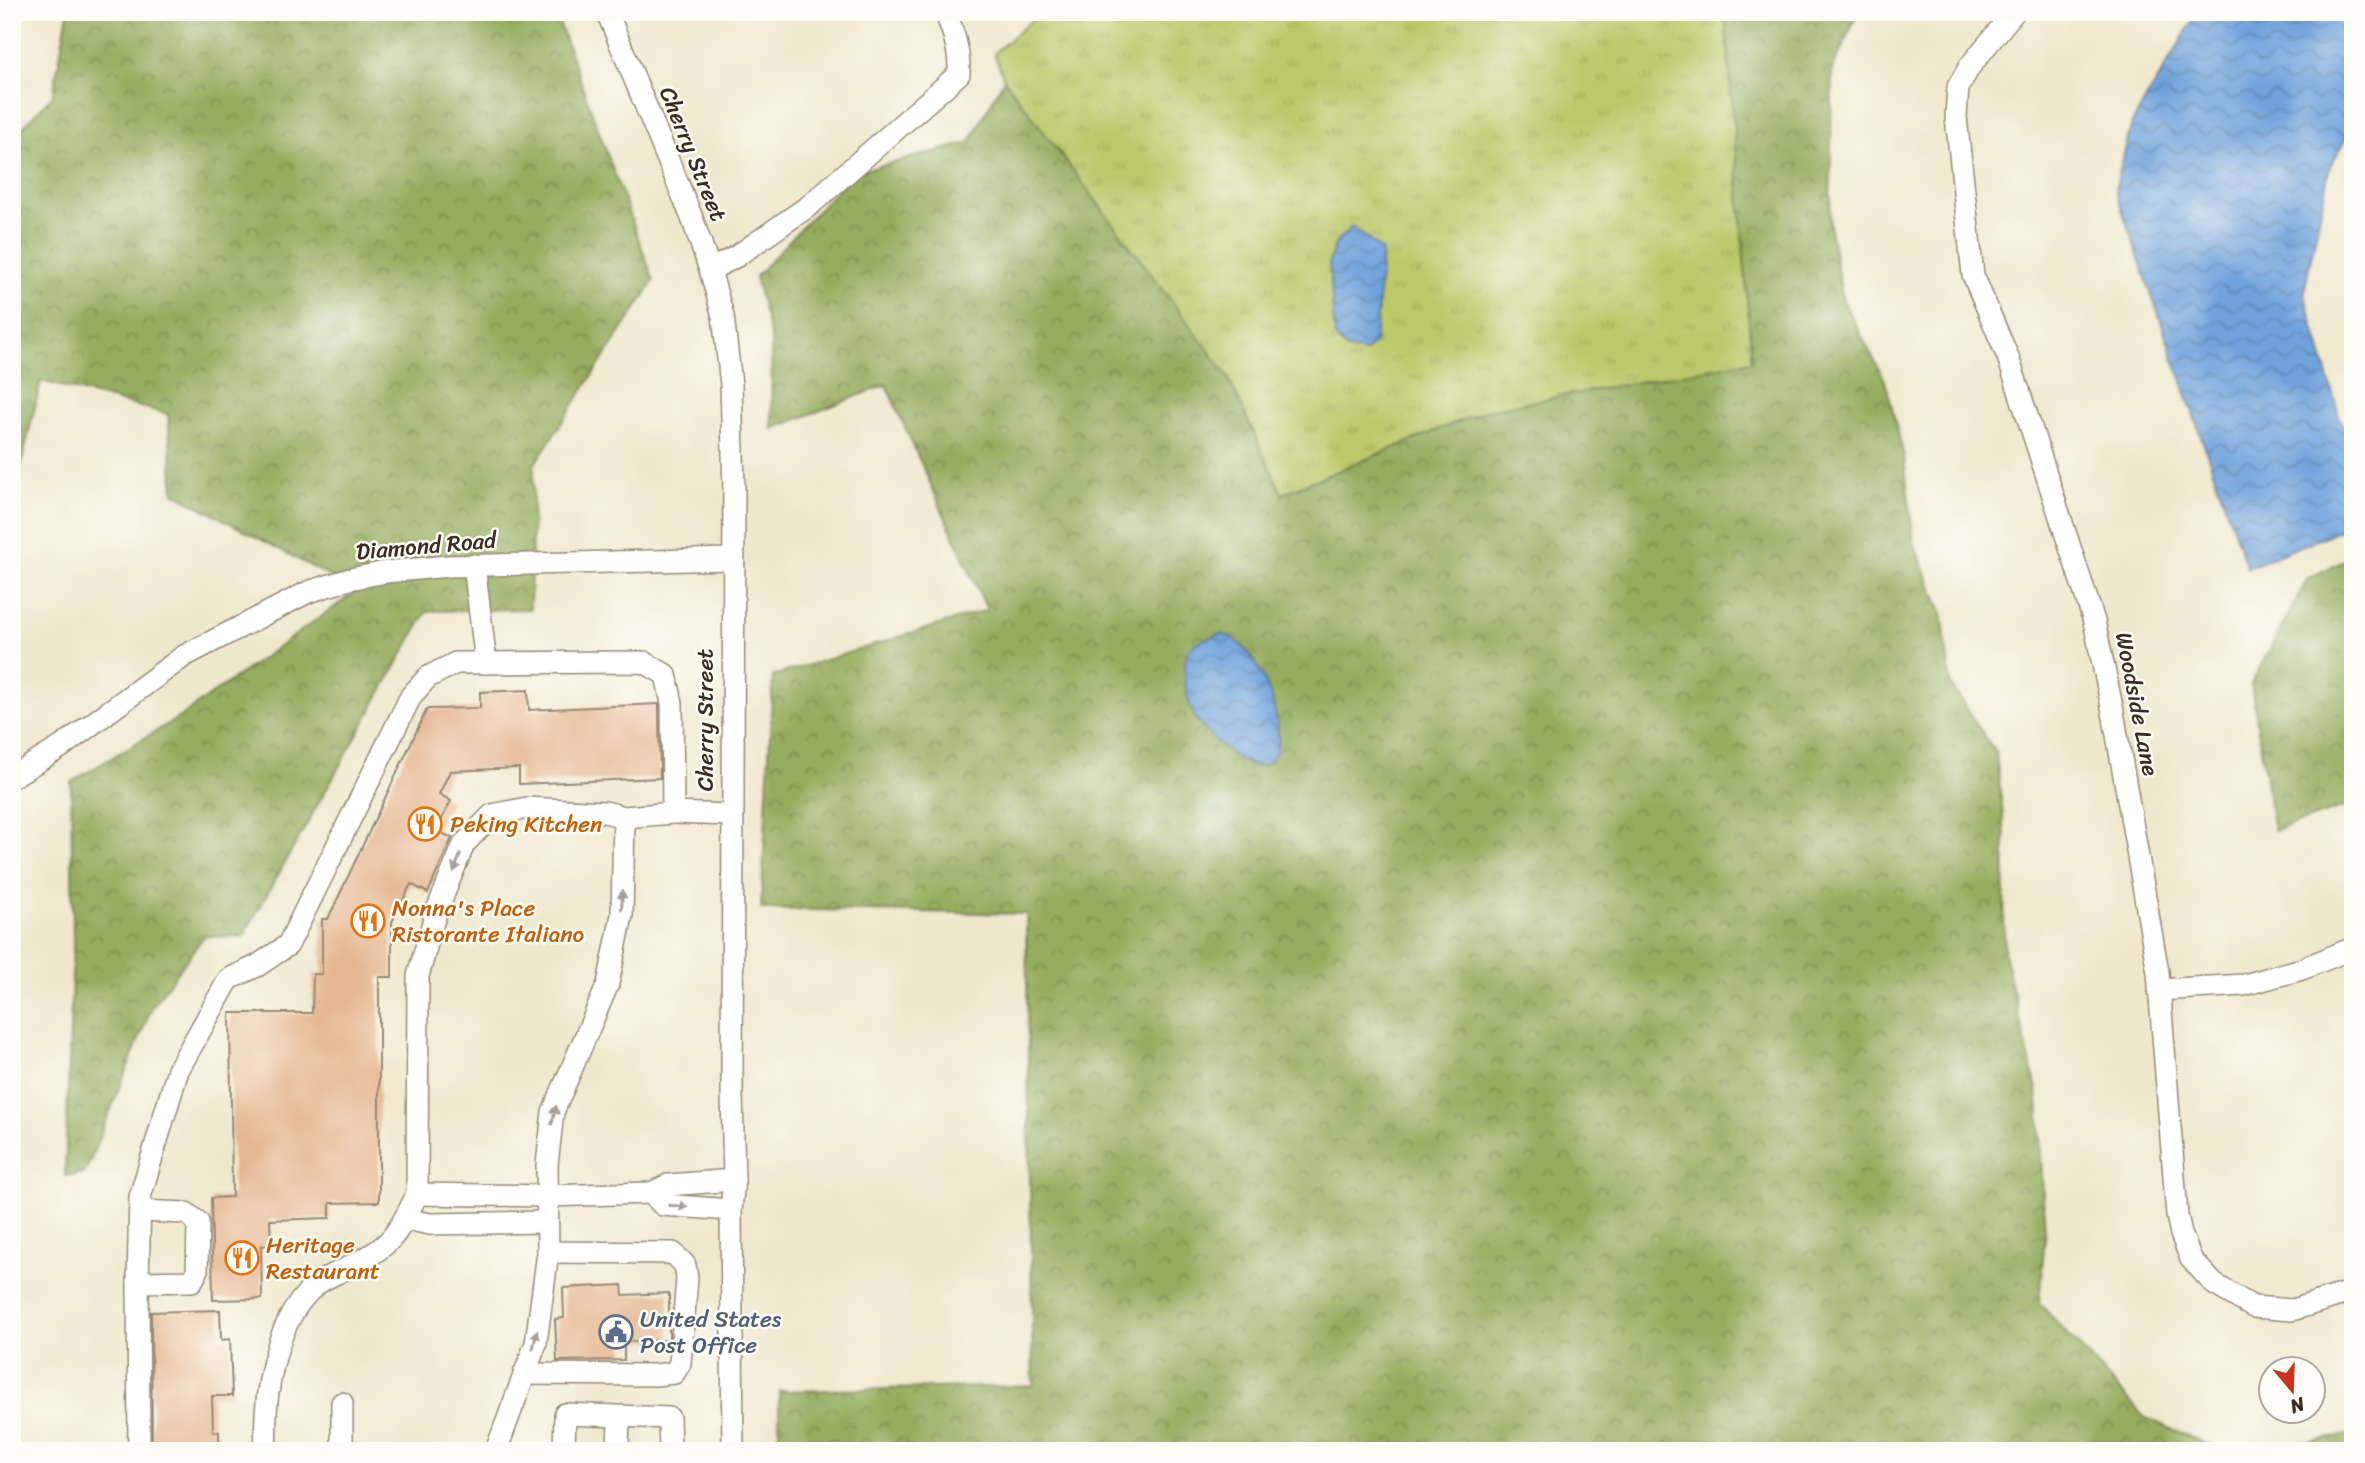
<svg xmlns="http://www.w3.org/2000/svg" width="2365" height="1463" viewBox="0 0 2365 1463" font-family="Sriracha,sans-serif">
  <style>
    .grass { fill: url(#grass-tufts); stroke: #7c7a44; stroke-width: 2 }
    .forest { fill: url(#forest-crowns); stroke: #686c3e; stroke-width: 2 }
    .water { fill: url(#water-waves); stroke: #56667d; stroke-width: 2 }
    .building { fill: #e6b791 }
    .lines { fill: none; stroke-linecap: round; stroke-linejoin: round }
    .minor-casing { stroke: #968976; stroke-width: 24 }
    .minor { stroke: #fff; stroke-width: 21 }
    .oneway { fill: #a79f9a }
    .labels { text-anchor: middle; dominant-baseline: central; stroke-width: 5; stroke-linejoin: round; paint-order: stroke }
    .street-label { font-size: 23px; fill: #3b2a1e; stroke: #fdfcf7 }
    .food-label { font-size: 23px; fill: #c56008; stroke: #fdfcf7; text-anchor: start }
    .service-label { font-size: 23px; fill: #4e5e75; stroke: #fdfcf7; text-anchor: start }
  </style>
  <defs>
    <pattern id="grass-tufts" width="24" height="20" patternUnits="userSpaceOnUse" patternTransform="scale(1.75)"><rect width="24" height="20" fill="#bcc96a"/><path d="M3 7l-1-3M5 7V3M7 7l1-3M15 17l-1-3M17 17v-4M19 17l1-3" fill="none" stroke="#a2ad5b"/></pattern>
    <pattern id="forest-crowns" width="20" height="18" patternUnits="userSpaceOnUse" patternTransform="scale(1.75)"><rect width="20" height="18" fill="#95ad5e"/><path d="M2 6a3 3 0 1 1 6 0M12 15a3 3 0 1 1 6 0" fill="none" stroke="#7b8d4d"/></pattern>
    <pattern id="water-waves" width="16" height="10" patternUnits="userSpaceOnUse" patternTransform="scale(1.75)"><rect width="16" height="10" fill="#70a3dc"/><path d="M0 5q4-4 8 0t8 0" fill="none" stroke="#5d85b2"/></pattern>
  </defs>
  <rect width="100%" height="100%" fill="#fdfcf7"/>
  <filter id="ink" filterUnits="userSpaceOnUse"><feTurbulence type="fractalNoise" baseFrequency=".0143" numOctaves="2"/><feDisplacementMap in="SourceGraphic" scale="14" xChannelSelector="R" yChannelSelector="G"/><feConvolveMatrix kernelMatrix="1 2 1 2 8 2 1 2 1" color-interpolation-filters="sRGB"/></filter>
  <filter id="wash" filterUnits="userSpaceOnUse"><feTurbulence type="fractalNoise" baseFrequency=".00686" numOctaves="4" result="noise"/><feDisplacementMap in="SourceGraphic" scale="28" xChannelSelector="R" yChannelSelector="G"/><feGaussianBlur stdDeviation="1.57" result="paint"/><feColorMatrix in="noise" values="0 0 0 0 0 0 0 0 0 0 0 0 0 0 0 0 0 1.4 0 .05"/><feComposite in="paint" operator="in"/></filter>
  <g filter="url(#wash)">
    <rect width="100%" height="100%" fill="#f0e8cd"/>
    <polygon class="grass" points="1041,12 1725,12 1752,361 1487,410 1281,494 1227,375 1004,79 994,53"/>
    <g class="forest">
      <polygon points="68,12 555,12 654,281 534,465 530,609 427,611 243,937 204,936 152,1007 85,1173 65,1176 73,945 71,782 181,716 357,591 174,493 168,414 41,381 12,504 12,139 53,95"/>
      <polygon points="1725,12 1858,12 1832,71 1830,229 1843,301 1885,380 1904,457 1914,544 1942,612 1951,685 1996,753 2005,834 2004,953 2038,1094 2045,1236 2039,1303 2144,1417 2223,1451 779,1451 779,1391 1033,1386 1026,914 761,909 773,676 987,610 886,385 772,429 771,338 755,277 853,173 969,143 1004,79 1227,375 1282,494 1487,410 1752,361"/>
      <polygon points="2353,556 2353,804 2274,831 2251,684 2308,578"/>
      <polygon points="2353,1434 2353,1451 2261,1451"/>
    </g>
    <g class="water">
      <polygon points="2198,12 2353,12 2353,126 2330,166 2304,292 2339,415 2353,452 2353,525 2247,568 2115,190 2132,123"/>
      <polygon points="1352,226 1382,251 1375,343 1366,352 1347,349 1335,337 1329,261 1335,244"/>
      <path d="M1219,634C1261,635 1304,761 1259,766C1240,769 1203,730 1194,715C1186,702 1180,661 1190,648C1197,640 1210,638 1219,634Z"/>
    </g>
    <g id="blocks">
      <g class="building">
        <polygon points="528,690 529,710 659,704 660,778 519,784 519,768 450,771 439,794 451,801 436,830 452,838 428,893 411,884 392,922 392,977 379,977 379,1202 330,1203 330,1218 270,1220 271,1245 261,1246 262,1299 213,1300 211,1198 232,1197 230,1013 312,1013 313,974 322,974 322,919 328,919 427,709 480,708 480,692"/>
        <polygon points="622,1285 623,1295 669,1293 669,1340 624,1342 624,1360 557,1361 555,1319 564,1318 563,1288"/>
        <polygon points="220,1310 221,1340 230,1339 232,1396 212,1396 213,1432 219,1432 219,1451 152,1451 151,1312"/>
      </g>
    </g>
  </g>
  <g filter="url(#ink)">
    <use href="#blocks" fill-opacity="0" stroke="#968976" stroke-width="2"/>
    <g class="lines">
      <defs>
        <g id="minor">
          <polyline points="607,12 692,218 710,270 723,316 731,384 734,489 732,1093 734,1180 731,1210 733,1451"/>
          <polyline points="2014,12 1970,66 1958,87 1956,117 1973,275 2008,357 2094,621 2113,712 2158,972 2177,1215 2181,1234 2191,1259 2214,1284 2253,1307 2292,1310 2353,1291"/>
          <path d="M710,270L737,256L810,205L959,74C960,53 954,32 945,12"/>
          <polyline points="474,565 486,663"/>
          <polyline points="12,777 61,747 184,656 308,592 350,579 386,572 448,566 732,559"/>
          <polyline points="624,817 673,813"/>
          <polyline points="2159,990 2244,985 2302,969 2353,948"/>
          <polyline points="417,1194 547,1196 651,1193"/>
          <polyline points="731,1210 663,1205 651,1193 668,1185 734,1180"/>
          <polyline points="405,1219 430,1224 547,1222"/>
          <polyline points="138,1282 192,1281 197,1272 198,1222 186,1213 140,1211"/>
          <polyline points="524,1374 655,1375 674,1373 680,1363 687,1279 685,1265 673,1253 548,1252"/>
          <polyline points="342,1403 342,1451"/>
          <polyline points="139,1451 138,1282 140,1197 178,1070 229,979 257,966 288,945 411,696 428,677 456,663 644,662 666,675 672,703 673,813 731,815"/>
          <path d="M266,1451C263,1399 273,1320 316,1285C325,1277 339,1273 349,1267C390,1247 398,1235 417,1194L418,976L435,915L464,844L492,815L527,808L605,812L624,817L622,915L608,984L553,1112L547,1165L548,1252L536,1343L496,1451"/>
          <polyline points="564,1451 565,1414 669,1418 670,1451"/>
          <polyline points="618,1451 619,1417"/>
        </g>
      </defs>
      <use href="#minor" class="minor-casing"/>
      <use href="#minor" class="minor"/>
    </g>
    <defs><path id="oneway-solid" d="M-6-.8H1V-3.2L6.5 0L1 3.2V.8H-6Z" transform="scale(1.75)"/></defs>
    <g class="oneway">
      <use href="#oneway-solid" transform="translate(457 863) rotate(112)"/>
      <use href="#oneway-solid" transform="translate(622 900) rotate(-88)"/>
      <use href="#oneway-solid" transform="translate(554 1115) rotate(-76)"/>
      <use href="#oneway-solid" transform="translate(678 1206) rotate(5)"/>
      <use href="#oneway-solid" transform="translate(535 1340) rotate(-77)"/>
    </g>
  </g>
  <defs>
    <symbol id="restaurant-ring" viewBox="-11 -11 22 22"><circle r="9.5" fill="#fdfcf7" stroke="#e8710a" stroke-width="1.5"/><path d="M-5-6h1v4h1v-4h1v4h1v-4h1v5L-1.5 .5V6h-2V.5L-5-1ZM5-6V6H3V1.5H1.5Q1.5-4 5-6Z" fill="#e8710a"/></symbol>
    <symbol id="civic-ring" viewBox="-11 -11 22 22"><circle r="9.5" fill="#fdfcf7" stroke="#5c6f8a" stroke-width="1.5"/><path d="M-.6-6.5H3V-4.5H.6V-3L4-1V1h2V6H-6V1h2V-1L-.6-3ZM-1.2 2.5V6h2.4V2.5Z" fill="#5c6f8a"/></symbol>
  </defs>
  <g fill-rule="evenodd">
    <use href="#restaurant-ring" x="406" y="805" width="38" height="38"/>
    <use href="#restaurant-ring" x="349" y="902" width="38" height="38"/>
    <use href="#restaurant-ring" x="223" y="1239" width="38" height="38"/>
    <use href="#civic-ring" x="597" y="1313" width="38" height="38"/>
  </g>
  <g class="labels">
    <g class="street-label">
      <text transform="translate(693 154) rotate(68)">Cherry Street</text>
      <text transform="translate(426 546) rotate(-5)">Diamond Road</text>
      <text transform="translate(2137 704) rotate(79)">Woodside Lane</text>
      <text transform="translate(705 720) rotate(-90)">Cherry Street</text>
    </g>
    <g class="food-label">
      <text x="450" y="824">Peking Kitchen</text>
      <text x="392" y="908">Nonna's Place<tspan x="392" dy="26">Ristorante Italiano</tspan></text>
      <text x="266" y="1245">Heritage<tspan x="266" dy="26">Restaurant</tspan></text>
    </g>
    <g class="service-label">
      <text x="640" y="1319">United States<tspan x="640" dy="26">Post Office</tspan></text>
    </g>
  </g>
  <rect width="2365" height="1463" fill="none" stroke="#fdfcf7" stroke-width="42"/>
  <g transform="translate(2292 1390) rotate(161)"><circle r="33" fill="#fdfcf7" stroke="#afa8a0" stroke-width="2"/>
  <path d="M0-5L12 26L0 18L-12 26Z" fill="#c8321e"/>
  <text y="-10" font-size="19" font-weight="bold" text-anchor="middle" fill="#3b2a1e">N</text>
  </g>
</svg>
